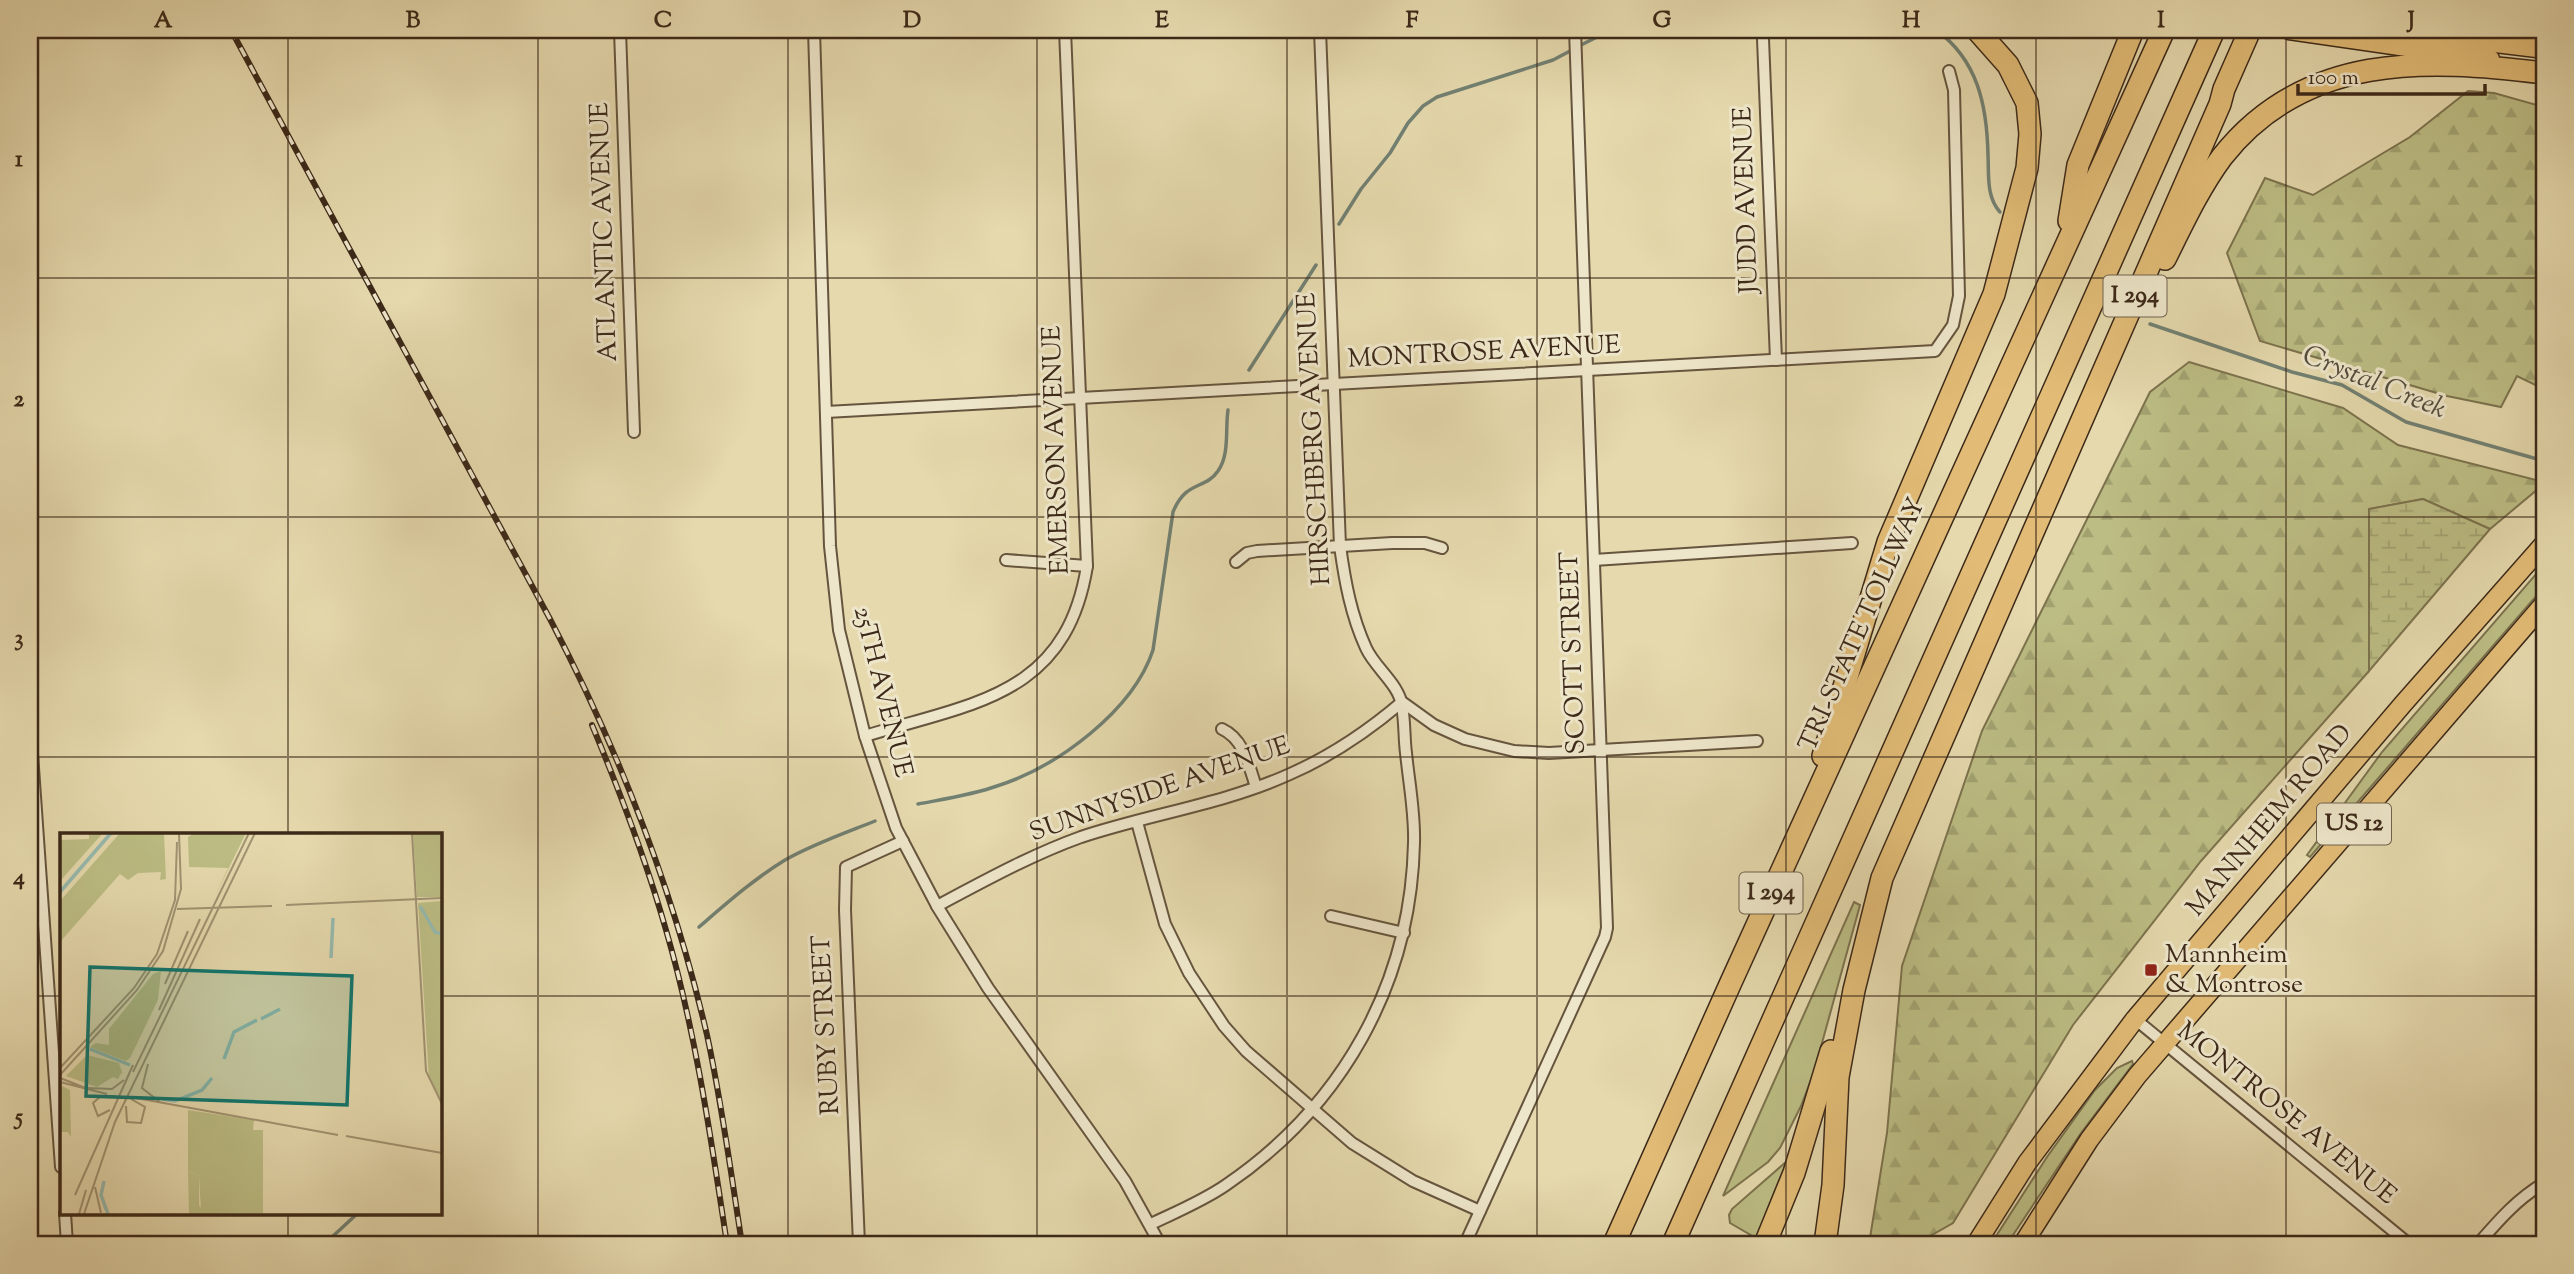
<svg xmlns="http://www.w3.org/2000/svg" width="2574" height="1274" viewBox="0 0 2574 1274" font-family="'Sorts Mill Goudy',serif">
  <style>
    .green { fill: #bcbd84; stroke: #7c734e; stroke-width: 2 }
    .forest { fill: url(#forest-firs); stroke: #7c734e; stroke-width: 2 }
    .wetland { fill: url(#wetland-marsh); stroke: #7c734e; stroke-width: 2 }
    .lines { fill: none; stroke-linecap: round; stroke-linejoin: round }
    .stream { stroke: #728072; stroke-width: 3.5 }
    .street-casing { stroke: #66553e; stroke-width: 14 }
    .primary-casing { stroke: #3c2919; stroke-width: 21 }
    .highway-casing { stroke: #3c2919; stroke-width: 24 }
    .street { stroke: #eee6ca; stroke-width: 10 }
    .primary { stroke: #e2bc76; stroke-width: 18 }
    .highway { stroke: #e2bc76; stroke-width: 21 }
    .rail-casing { stroke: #3c2919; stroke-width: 6 }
    .rail { stroke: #eee6ca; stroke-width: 3.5; stroke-dasharray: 10; stroke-linecap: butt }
    .grid { fill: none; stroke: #3c2919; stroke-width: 2; stroke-opacity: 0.55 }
    .poi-dot { fill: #8f2418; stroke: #eee6ca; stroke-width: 2.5 }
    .labels { text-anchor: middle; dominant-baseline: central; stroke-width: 6; stroke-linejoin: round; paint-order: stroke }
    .shield { fill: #eee6ca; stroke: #71624e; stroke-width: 2 }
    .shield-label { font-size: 24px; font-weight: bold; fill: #3c2919 }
    .street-label { font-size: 26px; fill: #3c2919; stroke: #eee6ca }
    .poi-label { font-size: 26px; fill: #3c2919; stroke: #eee6ca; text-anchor: start }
    .water-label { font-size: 28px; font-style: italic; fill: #524d3e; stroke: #eee6ca }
    .inset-river { fill: none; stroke: #96baae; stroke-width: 3.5 }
    .inset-road { fill: none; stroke: #a19372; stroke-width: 2 }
    .view { fill: #0f766e; fill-opacity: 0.15; stroke: #0f766e; stroke-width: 3.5 }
    .inset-edge { fill: none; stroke: #3c2919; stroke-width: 3.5 }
    .neatline { fill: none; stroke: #3c2919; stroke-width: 2.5 }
    .grid-label { font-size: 23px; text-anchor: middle; font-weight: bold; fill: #3c2919 }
  </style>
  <defs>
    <pattern id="forest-firs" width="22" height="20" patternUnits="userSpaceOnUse" patternTransform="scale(1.75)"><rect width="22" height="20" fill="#bcbd84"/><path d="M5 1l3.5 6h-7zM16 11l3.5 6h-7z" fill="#a2a271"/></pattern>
    <pattern id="wetland-marsh" width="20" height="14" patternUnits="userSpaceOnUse" patternTransform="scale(1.75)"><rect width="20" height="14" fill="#bcbd84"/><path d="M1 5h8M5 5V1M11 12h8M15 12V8" fill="none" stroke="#a2a271"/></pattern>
  </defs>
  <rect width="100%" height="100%" fill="#e5d9ad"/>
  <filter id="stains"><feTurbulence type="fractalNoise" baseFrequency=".00286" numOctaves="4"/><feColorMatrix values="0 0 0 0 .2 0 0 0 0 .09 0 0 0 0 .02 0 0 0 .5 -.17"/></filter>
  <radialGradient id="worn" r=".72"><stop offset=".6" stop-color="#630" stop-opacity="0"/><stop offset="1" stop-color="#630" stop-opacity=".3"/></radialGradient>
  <g class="green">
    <polygon points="2544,565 2544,587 2310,857 2307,855 2382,752"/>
    <polygon points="1854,902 1860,905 1814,1072 1801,1106 1780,1148 1768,1162 1723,1196"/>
    <polygon points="2132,1061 2133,1064 2081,1133 2007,1244 1991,1244 2047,1157 2095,1090 2117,1068"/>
    <polygon points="1787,1161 1756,1238 1730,1223 1729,1215 1732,1209"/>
  </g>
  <g class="forest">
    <polygon points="2468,91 2494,93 2544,107 2544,389 2517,376 2501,407 2447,396 2260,341 2227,253 2265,178 2313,195 2410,137"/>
    <polygon points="2189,362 2343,408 2398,445 2544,482 2544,484 2490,529 2423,499 2369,509 2369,671 2201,861 2073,1025 1953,1223 1916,1244 1872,1244 1870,1238 1887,1133 1902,966 1982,731 2150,392"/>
  </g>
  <polygon class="wetland" points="2423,499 2490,529 2369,671 2369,509"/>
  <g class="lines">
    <g class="stream">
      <path d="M1936,30C1978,60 1987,106 1988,155C1989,174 1986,197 2000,212"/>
      <polyline points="1579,46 1611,30"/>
      <polyline points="1339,224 1361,189 1390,153 1408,123 1423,106 1437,97 1553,60 1572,50"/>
      <polyline points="2150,324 2292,372 2342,385 2406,422 2544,461"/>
      <polyline points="1249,370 1316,265"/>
      <path d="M918,804C944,799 972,795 997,786C1057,767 1133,711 1153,650L1173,512C1186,480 1205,490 1218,471C1230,454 1225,429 1228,410"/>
      <path d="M699,927C727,903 754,879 785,860C813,844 845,833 875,821"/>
      <polyline points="327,1244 332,1237 358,1213"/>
    </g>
    <defs>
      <g id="street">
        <polyline points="620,30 634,432"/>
        <polyline points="814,30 830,546 839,630 865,736 896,828 937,906 988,988 1125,1181 1160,1244"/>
        <polyline points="1763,39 1776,360"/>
        <polyline points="826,412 1935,351 1953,325 1959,296 1954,90 1949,71"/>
        <polyline points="1006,560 1087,566"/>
        <polyline points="1594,560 1852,543"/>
        <polyline points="1236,562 1247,553 1257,551 1392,543 1425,543 1442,548"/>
        <polyline points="30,725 61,1167"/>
        <path d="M1222,729C1244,739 1249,766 1256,787"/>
        <path d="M865,736C972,703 1066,697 1087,566L1065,30"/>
        <polyline points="1137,822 1165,924 1189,973 1224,1026 1246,1051 1352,1143 1413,1181 1480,1211"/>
        <path d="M937,906C984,881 1031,855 1081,837C1150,814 1224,804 1290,774C1331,756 1368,731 1402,702L1434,725L1465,739L1514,751L1549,753L1757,741"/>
        <polyline points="1331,916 1404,933"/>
        <polyline points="2135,1019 2409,1244"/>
        <polyline points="65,1213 67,1244"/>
        <path d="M1151,1224C1176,1212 1203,1201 1226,1185C1342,1106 1411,984 1414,843C1415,813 1409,783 1406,753C1404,738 1405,722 1402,706C1399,684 1375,668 1366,648C1351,615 1345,582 1340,546L1320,30"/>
        <polyline points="859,1244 845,910 846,867 903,841"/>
        <polyline points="1465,1244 1605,937 1607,928 1575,30"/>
        <path d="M2478,1244C2499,1220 2517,1199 2544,1183"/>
      </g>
      <g id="primary">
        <polyline points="2289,30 2490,59"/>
        <polyline points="2388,30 2544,49"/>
        <polyline points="1976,1244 2027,1163 2135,1019 2403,704 2544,544"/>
        <polyline points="2023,1244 2089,1140 2137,1076 2544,604"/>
      </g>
      <g id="highway">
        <polyline points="2069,221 2078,165 2133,30"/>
        <path d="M2165,259C2182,225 2199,188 2222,157C2304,53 2425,58 2544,73"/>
        <polyline points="1823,756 1888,542 1994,294 2027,168 2030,134 2027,103 2008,65 1977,30"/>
        <path d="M1614,1244C1794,838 1980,435 2164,30"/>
        <polyline points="1673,1244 2214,30"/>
        <polyline points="1765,1244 1794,1173 1831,1051"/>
        <polyline points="1825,1244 1833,1185 1838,1077 1854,990 1882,878 2220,104 2224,89 2250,30"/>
      </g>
    </defs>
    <use href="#street" class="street-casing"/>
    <use href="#primary" class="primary-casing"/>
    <use href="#highway" class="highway-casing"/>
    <use href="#street" class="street"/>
    <use href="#primary" class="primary"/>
    <use href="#highway" class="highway"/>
    <defs>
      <g id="rail">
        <path d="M231,30L550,619C619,751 673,889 707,1035C722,1104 731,1174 742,1244"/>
        <path d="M592,725C620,792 646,860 666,930C696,1033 711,1139 727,1244"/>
      </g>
    </defs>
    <use href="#rail" class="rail-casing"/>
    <use href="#rail" class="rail"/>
  </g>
  <path class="grid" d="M288,30V835M538,30V1244M788,30V1244M1037,30V1244M1287,30V1244M1537,30V1244M1786,30V1244M2036,30V1244M2286,30V1244M30,278H2544M30,517H2544M30,757H2544M30,996H61M439,996H2544M288,1213V1244"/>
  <rect class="poi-dot" x="2144" y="963" width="14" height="14" rx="3.5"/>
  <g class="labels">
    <g class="shield">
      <rect x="2103.5" y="275.5" width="63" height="41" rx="5"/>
      <rect x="2317" y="803.5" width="74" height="41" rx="5"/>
      <rect x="1739.5" y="872.5" width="63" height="41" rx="5"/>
    </g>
    <g class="shield-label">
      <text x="2135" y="296">I 294</text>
      <text x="2354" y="824">US 12</text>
      <text x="1771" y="893">I 294</text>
    </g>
    <g class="street-label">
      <text transform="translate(1747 200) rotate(-92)">JUDD AVENUE</text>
      <text transform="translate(605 232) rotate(-92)">ATLANTIC AVENUE</text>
      <text transform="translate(1484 353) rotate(-3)">MONTROSE AVENUE</text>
      <text transform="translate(1315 439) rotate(-93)">HIRSCHBERG AVENUE</text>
      <text transform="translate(1057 450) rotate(-92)">EMERSON AVENUE</text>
      <text transform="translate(1863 625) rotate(-66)">TRI-STATE TOLLWAY</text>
      <text transform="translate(1574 653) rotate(-92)">SCOTT STREET</text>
      <text transform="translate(882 692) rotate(76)">25TH AVENUE</text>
      <text transform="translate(1160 790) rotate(-19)">SUNNYSIDE AVENUE</text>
      <text transform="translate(2270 821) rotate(-50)">MANNHEIM ROAD</text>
      <text transform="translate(827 1025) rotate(-93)">RUBY STREET</text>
      <text transform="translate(2286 1114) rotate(39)">MONTROSE AVENUE</text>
    </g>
    <g class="poi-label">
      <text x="2165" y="955">Mannheim<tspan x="2165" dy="30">&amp; Montrose</tspan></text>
    </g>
    <g class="water-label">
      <text transform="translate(2374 383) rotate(22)">Crystal Creek</text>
    </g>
  </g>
  <g transform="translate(60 833)">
    <rect width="382" height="382" fill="#e5d9ad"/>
    <path d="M29,0H43L0,48V7L29,6ZM60,0H104L106,46L100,47L101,39L78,40L68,47L60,41L0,109V68ZM135,0H186L154,65L168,35L129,34L128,4ZM0,252L10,257L11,304L8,299H0Z" fill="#bcbd84"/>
    <path d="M101,138L98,167L70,225L66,228L30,214L36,210L49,212V196L93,141ZM27,222L59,230L62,239L58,246L53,244L37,254L6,243Z" fill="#bcbd84"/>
    <path d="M128,277L194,287L193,297H203V380L145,381L141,377L139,343L128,338Z" fill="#bcbd84"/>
    <path d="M353,0H381V64H357ZM381,68V269L369,245L358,70ZM128,338L139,343V372L145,381H129Z" fill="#bcbd84"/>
    <path class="inset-river" d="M0,59L51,0M360,73L375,99L382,101M271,125L273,85M201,186L220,176M30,216L70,232M164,226L174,199L197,187M102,266L115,268L142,257L152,245M44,348L41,362L48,381"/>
    <path class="inset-road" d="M352,0L366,238L382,271M226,72L382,65M117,76L212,73M105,151L128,98M99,177L140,86M88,231L82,255L100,269M0,235L74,155L97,121L115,67L117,9M73,239L189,0M0,242L77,157L103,118L121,56L119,0M0,245L28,256M0,249L47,261M27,255L52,256L64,247M71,264L278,302M66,273L67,289L81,290L85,274L71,266M50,277L38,283L33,270L41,263H56M286,303L382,320M35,354L41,380M15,362L73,232M19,381L26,357M24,381L55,289L195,0"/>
    <path class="view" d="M30,134L292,143L287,272L26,263Z"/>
    <rect width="382" height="382" class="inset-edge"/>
  </g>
  <rect width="2574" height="1274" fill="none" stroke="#e5d9ad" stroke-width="77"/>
  <path d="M2298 84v10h187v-10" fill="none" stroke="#3c2919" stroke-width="3.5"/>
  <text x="2308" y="84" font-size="21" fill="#3c2919" stroke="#eee6ca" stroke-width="5" paint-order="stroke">100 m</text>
  <rect x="38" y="38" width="2498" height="1198" class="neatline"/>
  <g class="grid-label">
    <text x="163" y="27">A</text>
    <text x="413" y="27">B</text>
    <text x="663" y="27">C</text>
    <text x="912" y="27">D</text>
    <text x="1162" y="27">E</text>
    <text x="1412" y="27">F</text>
    <text x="1662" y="27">G</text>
    <text x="1911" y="27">H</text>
    <text x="2161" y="27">I</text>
    <text x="2411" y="27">J</text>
    <text x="19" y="166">1</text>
    <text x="19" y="406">2</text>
    <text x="19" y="645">3</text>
    <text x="19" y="884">4</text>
    <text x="19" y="1124">5</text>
  </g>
  <rect width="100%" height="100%" filter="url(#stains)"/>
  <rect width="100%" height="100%" fill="url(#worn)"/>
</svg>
